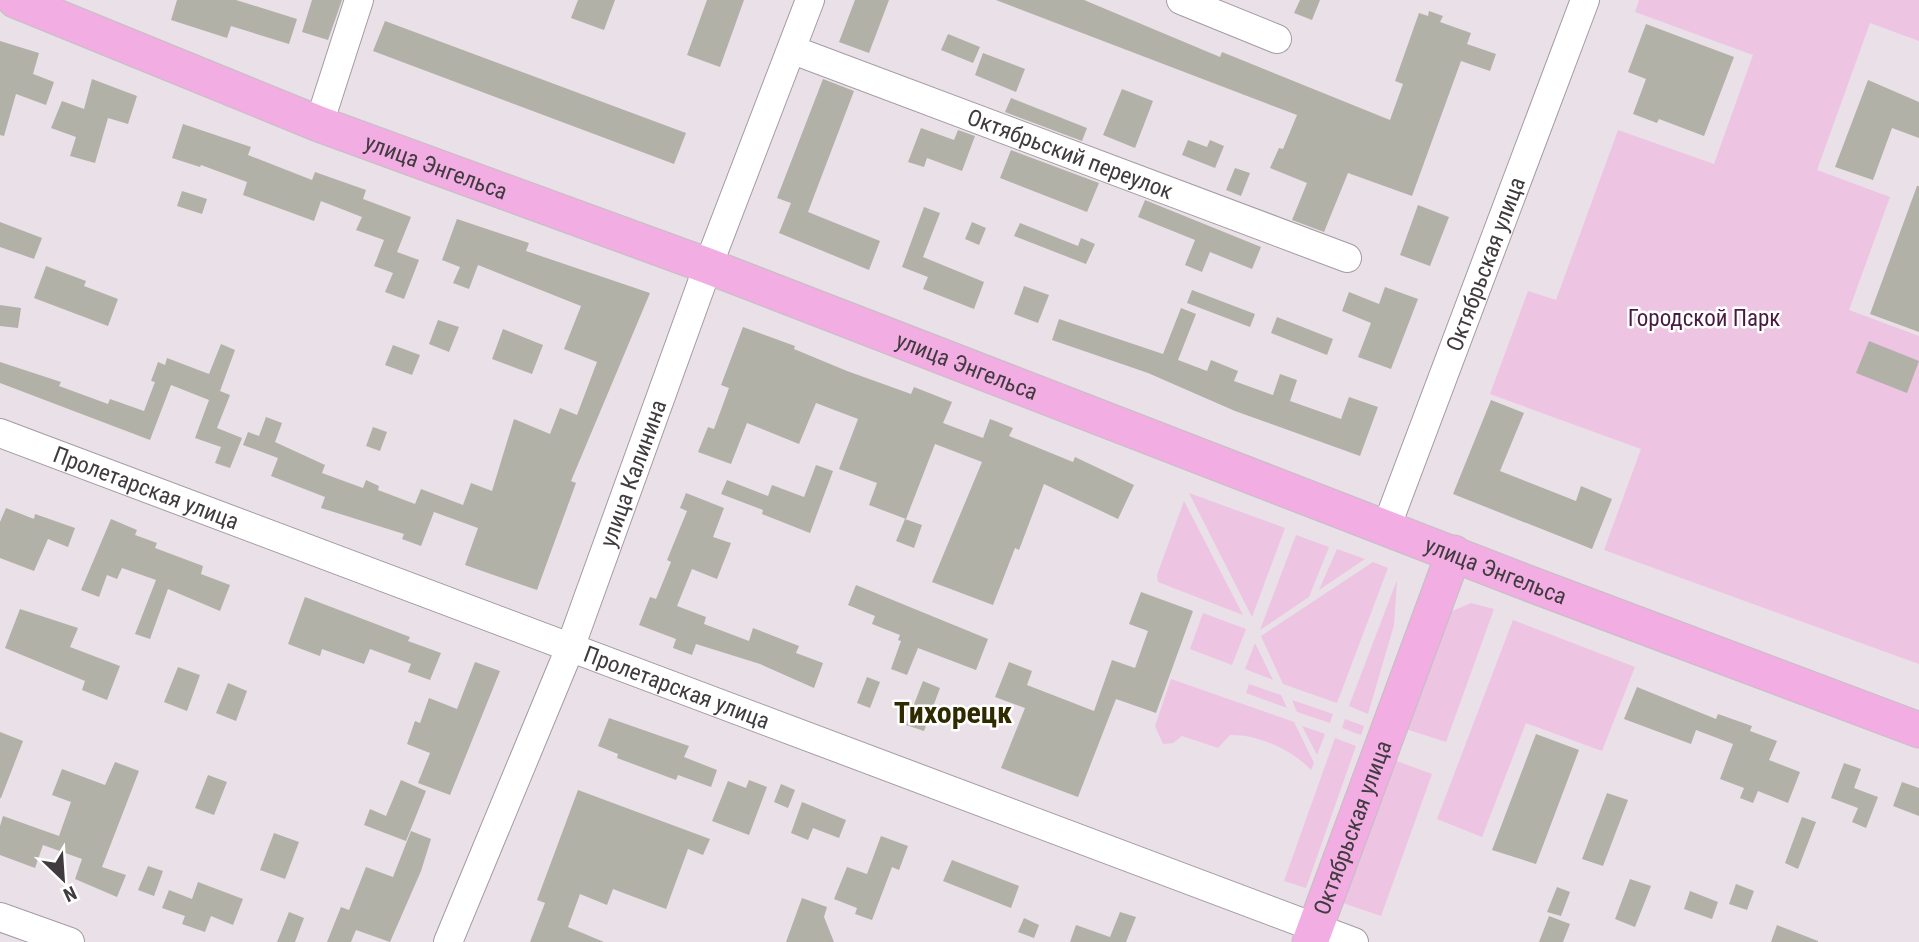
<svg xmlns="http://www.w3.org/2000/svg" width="1919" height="942" viewBox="0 0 1919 942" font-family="'Roboto Condensed',sans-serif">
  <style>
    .green { fill: #edc4e2 }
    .building { fill: #b2b1a7 }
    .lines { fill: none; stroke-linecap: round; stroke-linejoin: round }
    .minor-casing { stroke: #a49ba2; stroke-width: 30 }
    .major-casing { stroke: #c2c0c1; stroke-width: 37 }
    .minor { stroke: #fff; stroke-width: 28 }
    .major { stroke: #f2ade3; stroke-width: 35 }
    .labels { text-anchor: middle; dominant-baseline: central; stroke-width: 5; stroke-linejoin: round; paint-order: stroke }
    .street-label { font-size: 23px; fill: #3f3b3e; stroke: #fff }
    .park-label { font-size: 23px; fill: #491a40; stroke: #fff }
    .district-label { font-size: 30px; font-weight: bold; fill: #2f2a00; stroke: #fff }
  </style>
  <rect width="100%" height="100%" fill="#eae0e7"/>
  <g class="green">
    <polygon points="1639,0 1919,0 1919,41 1870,23 1817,170 1890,197 1849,310 1919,336 1919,664 1604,550 1641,449 1490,394 1528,291 1556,300 1618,130 1714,164 1753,55 1635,12"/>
    <polygon points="1189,493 1285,528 1252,617"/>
    <polygon points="1184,501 1243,615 1158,582 1157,575"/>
    <polygon points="1296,535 1329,547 1309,597 1260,630"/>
    <polygon points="1337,549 1365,559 1319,590"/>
    <polygon points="1373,562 1388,568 1337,703 1283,684 1261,636"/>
    <polygon points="1397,580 1394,625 1368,714 1349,706"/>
    <polygon points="1471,603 1494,609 1446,742 1406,729 1452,611"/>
    <polygon points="1203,613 1246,629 1232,665 1190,649"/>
    <polygon points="1513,620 1635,667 1602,751 1526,723 1482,837 1437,819"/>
    <polygon points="1255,643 1273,680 1245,669"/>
    <path d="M1171,679L1294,722L1314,763L1311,770C1293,750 1257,734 1230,735L1218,748L1182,736L1173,743L1163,744L1155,726Z"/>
    <polygon points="1249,684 1281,695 1287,708 1246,693"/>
    <polygon points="1292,700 1333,714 1330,723 1297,712"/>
    <polygon points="1345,719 1364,726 1361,735 1342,728"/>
    <polygon points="1302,726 1325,734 1317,755"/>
    <polygon points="1335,738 1356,746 1306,888 1284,881"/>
    <polygon points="1394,760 1432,774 1381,916 1343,903"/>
  </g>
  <g class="building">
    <polygon points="177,0 236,0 297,19 289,44 231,26 227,38 171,20"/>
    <polygon points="312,0 342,0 328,40 302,32"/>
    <polygon points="578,0 615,0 604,30 571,18"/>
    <polygon points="707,0 744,0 720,67 687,55"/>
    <polygon points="855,0 889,0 869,53 839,42"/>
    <polygon points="996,0 1084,0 1220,57 1222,52 1390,120 1403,84 1395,81 1419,13 1428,16 1429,11 1443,16 1440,22 1471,33 1467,44 1496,54 1490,71 1461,61 1412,196 1348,173 1324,232 1292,220 1307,183 1270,168 1279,148 1283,149 1297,115"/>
    <polygon points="1300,0 1320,0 1312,20 1294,13"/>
    <polygon points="385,21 686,133 674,164 373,51"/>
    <polygon points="1646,24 1734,57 1704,136 1659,119 1657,123 1633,114 1646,79 1628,72"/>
    <polygon points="948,34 980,47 973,63 941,50"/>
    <polygon points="0,41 39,53 33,74 54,82 46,105 16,94 4,136 0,135"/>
    <polygon points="983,53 1025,69 1016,92 975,75"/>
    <polygon points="92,79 137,96 128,124 108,118 95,163 70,156 76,137 51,128 62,101 84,109"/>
    <polygon points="823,79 854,91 808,212 880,241 869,270 779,233 791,203 777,198"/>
    <polygon points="1868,80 1919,102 1919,138 1892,128 1873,180 1835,167"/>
    <polygon points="1122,89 1153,101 1135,148 1103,135"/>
    <polygon points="1011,98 1087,128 1082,141 1005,112"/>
    <polygon points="183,124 251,147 248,155 312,180 315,172 366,190 363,199 411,217 397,252 419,260 404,299 385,292 393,273 374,266 384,240 356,230 362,217 321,201 314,221 243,195 247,182 201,165 200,167 172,158"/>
    <polygon points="921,128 954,140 958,130 975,136 962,171 927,158 924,167 908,162"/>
    <polygon points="1188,140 1207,147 1210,140 1224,146 1215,168 1182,155"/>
    <polygon points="1011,150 1099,183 1087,212 1000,178"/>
    <polygon points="1235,168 1250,173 1241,196 1226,190"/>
    <polygon points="1917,186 1919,186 1919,332 1870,314"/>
    <polygon points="182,191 207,199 202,214 177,206"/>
    <polygon points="1145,200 1261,247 1252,269 1210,252 1202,272 1185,265 1195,240 1138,217"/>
    <polygon points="1418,205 1449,217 1430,266 1400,255"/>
    <polygon points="924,207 940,213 923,257 984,282 974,309 923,289 928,277 902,267"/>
    <polygon points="457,219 529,243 526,251 650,293 571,481 576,483 537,590 465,565 478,528 434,512 421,546 402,539 404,534 321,508 325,497 271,476 278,458 243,445 248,432 259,436 266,417 282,423 275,442 325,465 322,473 363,488 366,480 379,486 378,490 415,504 421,489 463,505 471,483 492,491 514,419 550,434 560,408 577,415 597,362 564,349 581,306 478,265 469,289 453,283 460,267 442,260"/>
    <polygon points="0,222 42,238 34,259 0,247"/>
    <polygon points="972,222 986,228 979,245 965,239"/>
    <polygon points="1020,223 1078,246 1081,238 1095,244 1086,264 1014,236"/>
    <polygon points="46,266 86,281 84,286 118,299 108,326 34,298"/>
    <polygon points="1024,286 1049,295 1038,323 1014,314"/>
    <polygon points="1385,287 1418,299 1391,369 1358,357 1371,323 1342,311 1349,292 1379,304"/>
    <polygon points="1192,290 1255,314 1250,327 1187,303"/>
    <polygon points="0,305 21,308 18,328 0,326"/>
    <polygon points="1181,308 1196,314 1178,360 1207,371 1211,360 1238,371 1234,381 1273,395 1280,374 1297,380 1290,401 1341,419 1349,397 1378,407 1360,456 1235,411 1148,373 1052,340 1059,319 1163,354"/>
    <polygon points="1277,317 1333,339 1327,355 1271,333"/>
    <polygon points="438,320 459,327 449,352 429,344"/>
    <polygon points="743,327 795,346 794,349 847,371 911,394 914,387 952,402 943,423 983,438 990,419 1013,428 1009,436 1073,462 1075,457 1134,485 1118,519 1044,484 1019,550 1015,548 993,605 932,582 982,462 935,444 906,519 869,505 877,483 839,469 858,419 816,403 799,444 747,423 731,464 698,452 708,427 714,429 729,388 721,385"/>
    <polygon points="503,329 543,345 532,374 492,359"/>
    <polygon points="1869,341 1919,361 1907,393 1856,373"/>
    <polygon points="221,344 235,350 220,391 230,395 217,428 242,438 230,468 215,463 221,447 195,438 209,400 171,385 150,440 0,383 0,362 61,382 59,386 108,404 110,399 144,411 155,382 151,381 158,362 165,365 167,358 209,374"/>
    <polygon points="393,345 420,355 412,375 385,365"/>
    <polygon points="1491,400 1524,413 1500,471 1576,501 1581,486 1612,499 1592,549 1453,494"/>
    <polygon points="373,427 387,432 380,451 366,446"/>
    <polygon points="816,465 833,471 810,533 762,514 763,510 721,494 727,480 768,496 772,485 804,497"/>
    <polygon points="686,493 724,508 713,537 731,543 717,579 692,569 677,606 706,617 704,624 749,641 753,628 799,646 796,653 823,663 814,688 760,664 696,644 692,655 673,648 676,639 639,625 650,597 656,599 671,562 667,560 687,511 680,508"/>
    <polygon points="6,508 34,519 35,514 75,528 68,547 48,539 34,571 0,558 0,522"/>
    <polygon points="111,519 137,530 135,535 157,543 155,548 203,566 201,574 230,585 220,611 168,589 150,639 135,634 156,580 122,568 117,579 107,575 99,597 81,590"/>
    <polygon points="905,519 922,525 914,548 896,541"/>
    <polygon points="856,585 988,639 976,670 918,648 907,675 891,669 901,641 898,640 900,635 872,624 875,616 848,605"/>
    <polygon points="1141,592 1193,611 1156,713 1116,699 1078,797 1001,768 1025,708 995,697 1009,662 1032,671 1027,685 1094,711 1112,660 1135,668 1148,631 1129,624"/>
    <polygon points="305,597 410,637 408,641 441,653 430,680 408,672 411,664 370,649 364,664 322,649 320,656 288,644"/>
    <polygon points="20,609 78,628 70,647 120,666 107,700 82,690 85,681 5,648"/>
    <polygon points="475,662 500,671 450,795 418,783 430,753 407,744 415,721 420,723 429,698 457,709"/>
    <polygon points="178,667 200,675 187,711 164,702"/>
    <polygon points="867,677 880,682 870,708 857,703"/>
    <polygon points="923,681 940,688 924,731 906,725"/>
    <polygon points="228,683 247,691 236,721 216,713"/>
    <polygon points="1637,687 1716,719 1718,714 1752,726 1750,731 1777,741 1769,760 1800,772 1788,803 1758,791 1753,803 1740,798 1744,788 1720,779 1733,744 1696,730 1691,744 1624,719"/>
    <polygon points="609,718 689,746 684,757 717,770 711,787 678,775 676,780 617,758 618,754 598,746"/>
    <polygon points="0,732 23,741 1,798 0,798"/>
    <polygon points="1536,734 1579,750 1536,864 1492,850"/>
    <polygon points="115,762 139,771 102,867 126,875 117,897 75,879 82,859 43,845 35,868 0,855 0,826 3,816 59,836 71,802 52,795 62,769 105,785"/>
    <polygon points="1844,763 1861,769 1854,788 1878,797 1866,828 1852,822 1858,808 1831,798"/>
    <polygon points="208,775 227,782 214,815 195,808"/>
    <polygon points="401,780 426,791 406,841 364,825 370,809 386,816"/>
    <polygon points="749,780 767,787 749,835 712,821 728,781 746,788"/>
    <polygon points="1902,782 1919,788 1919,816 1893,806"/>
    <polygon points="781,784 795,790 788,808 774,802"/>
    <polygon points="578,790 710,839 703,855 688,849 666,909 613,889 607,905 580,894 568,927 604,942 530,942 545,903 537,900"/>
    <polygon points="1607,793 1628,800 1603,866 1582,859"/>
    <polygon points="802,802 846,820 839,838 813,828 808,840 791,833"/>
    <polygon points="1802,817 1816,822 1798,869 1785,863"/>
    <polygon points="411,831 431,839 421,871 390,942 356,930 351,942 327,942 341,907 349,910 366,867 393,877"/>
    <polygon points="274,833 299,842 285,879 260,870"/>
    <polygon points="881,836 908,846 899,870 892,867 872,920 855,914 857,908 834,899 847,867 867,874"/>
    <polygon points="952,860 1019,886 1011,908 943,881"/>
    <polygon points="148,866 163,871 154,896 138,890"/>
    <polygon points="1630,879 1651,886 1635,927 1615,919"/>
    <polygon points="198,882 243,899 233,925 211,916 205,932 182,924 185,916 162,908 169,890 192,899"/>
    <polygon points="1736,884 1754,891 1747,910 1729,904"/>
    <polygon points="1557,887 1570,892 1561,916 1547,912"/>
    <polygon points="1690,891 1718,902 1712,919 1684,909"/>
    <polygon points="802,898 827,907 824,917 834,942 786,942"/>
    <polygon points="289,912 304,918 295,942 277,942"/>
    <polygon points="1120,912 1136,917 1126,942 1070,942 1076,925 1110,937"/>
    <polygon points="1549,916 1570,924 1563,942 1539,942"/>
    <polygon points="1024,918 1039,925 1034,938 1018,932"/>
    <polygon points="1777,925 1818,941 1818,942 1771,942"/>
  </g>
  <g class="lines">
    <defs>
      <g id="minor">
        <polyline points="1181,0 1277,39"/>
        <path id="s1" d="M793,50L1347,258"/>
        <polyline points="319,124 359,0"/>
        <path id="s2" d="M0,433L1354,942"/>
        <path id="s3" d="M1386,528L1585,0"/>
        <polyline points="0,917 70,942"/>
        <path id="s4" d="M448,942L570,648L708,266L810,0"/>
      </g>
      <g id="major">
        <path id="s5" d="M15,0L319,124L708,266L1525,582L1919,730"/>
        <path id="s6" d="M1310,942L1454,553"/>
      </g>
    </defs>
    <use href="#minor" class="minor-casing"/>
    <use href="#major" class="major-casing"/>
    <use href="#minor" class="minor"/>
    <use href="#major" class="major"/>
  </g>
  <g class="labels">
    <g class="street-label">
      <text stroke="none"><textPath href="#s1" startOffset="296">Октябрьский переулок</textPath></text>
      <text stroke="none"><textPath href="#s5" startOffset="453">улица Энгельса</textPath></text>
      <text stroke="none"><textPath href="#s3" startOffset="282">Октябрьская улица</textPath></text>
      <text stroke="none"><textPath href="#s5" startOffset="1020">улица Энгельса</textPath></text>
      <text stroke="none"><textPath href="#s4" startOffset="504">улица Калинина</textPath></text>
      <text stroke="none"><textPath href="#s2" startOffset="156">Пролетарская улица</textPath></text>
      <text stroke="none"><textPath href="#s5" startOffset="1587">улица Энгельса</textPath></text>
      <text stroke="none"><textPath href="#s2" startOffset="723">Пролетарская улица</textPath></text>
      <text stroke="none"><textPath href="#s6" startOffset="122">Октябрьская улица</textPath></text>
    </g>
    <g class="park-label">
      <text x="1704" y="318">Городской Парк</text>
    </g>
    <g class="district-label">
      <text x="953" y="712">Тихорецк</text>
    </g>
  </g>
  <g transform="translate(63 879) rotate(155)" stroke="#ffffff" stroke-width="5" paint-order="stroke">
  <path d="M0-5L12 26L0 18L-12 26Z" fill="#3f3b3e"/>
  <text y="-10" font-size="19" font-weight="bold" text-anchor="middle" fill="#3f3b3e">N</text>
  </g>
</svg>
